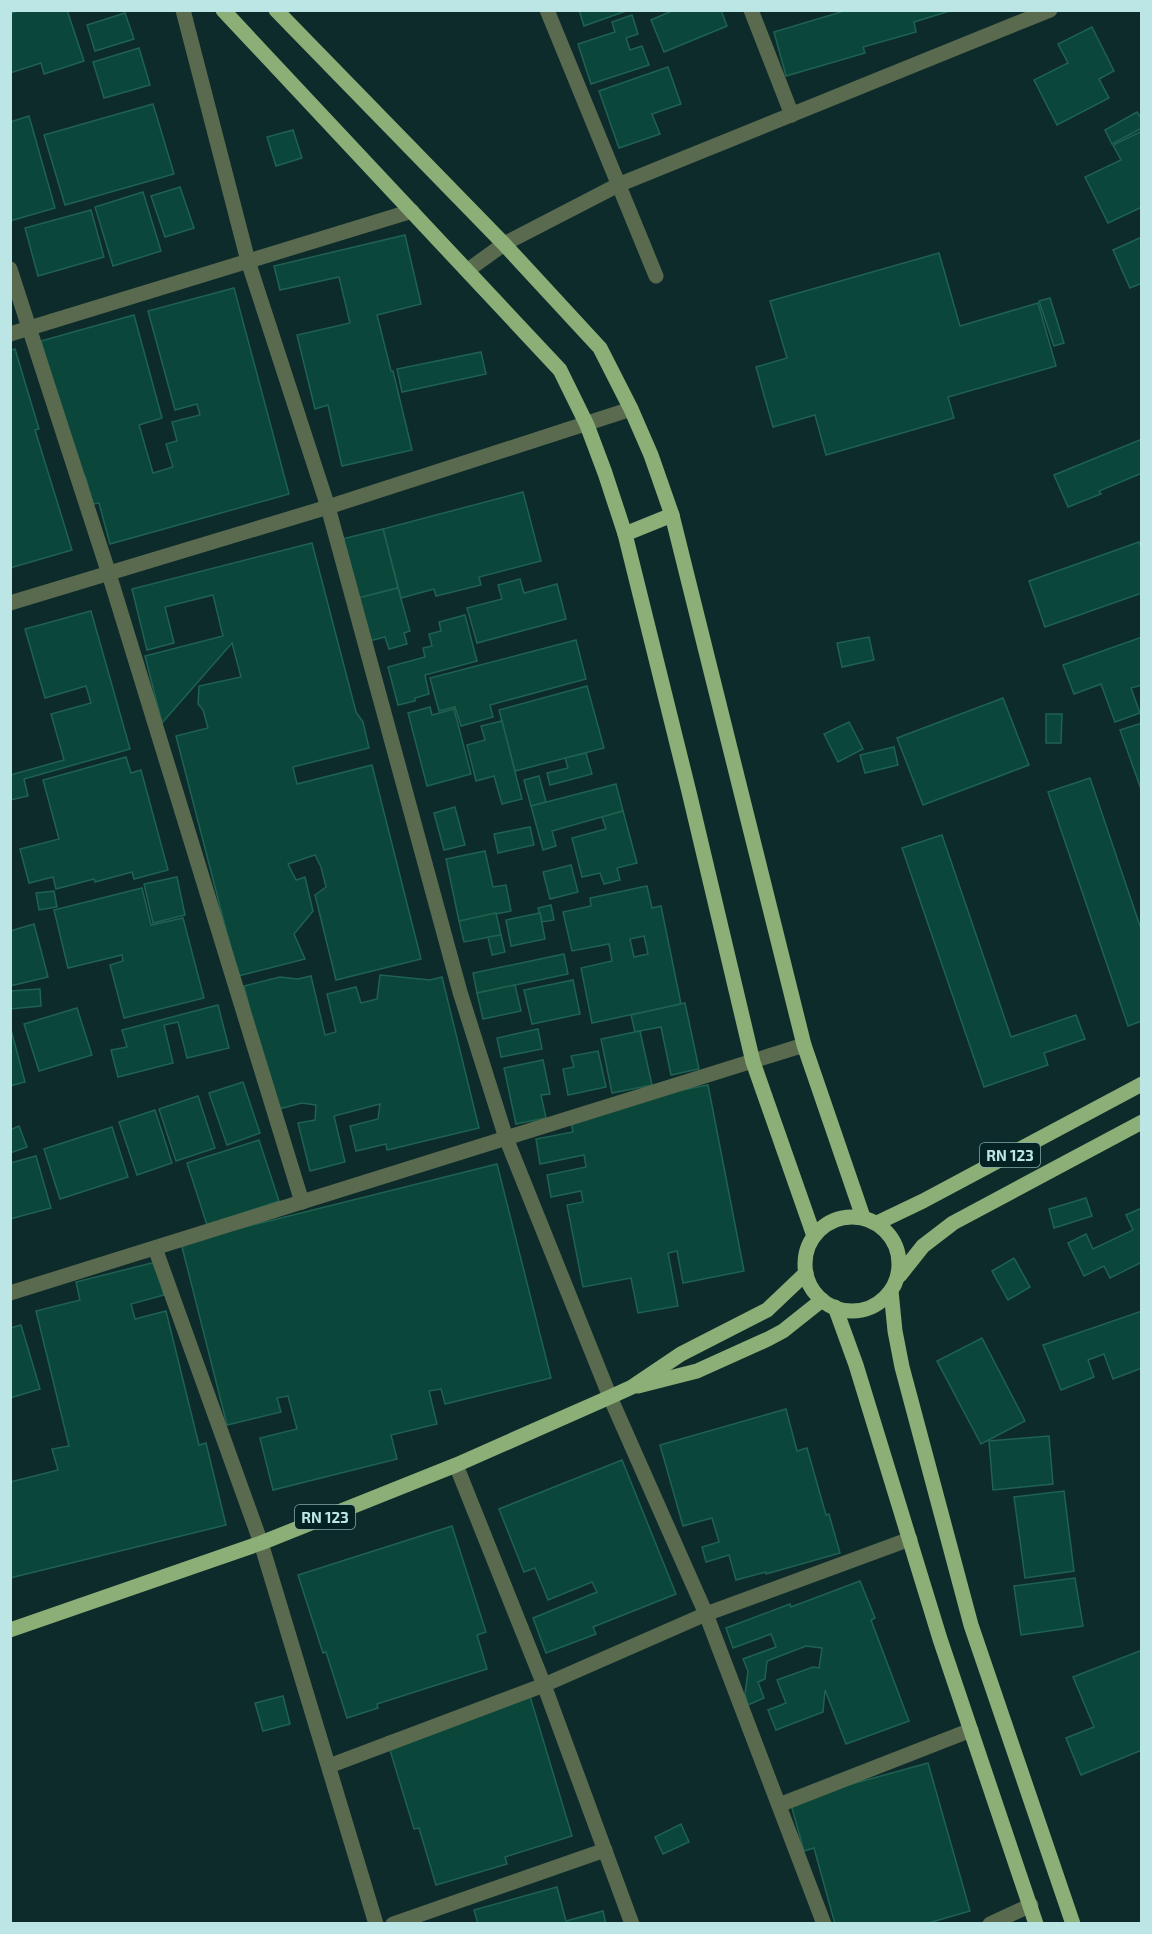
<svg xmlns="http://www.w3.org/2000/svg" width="1152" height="1934" viewBox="0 0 1152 1934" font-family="'Exo 2',sans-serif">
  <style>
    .building { fill: #0a473a; stroke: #1f6152; stroke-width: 1.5; fill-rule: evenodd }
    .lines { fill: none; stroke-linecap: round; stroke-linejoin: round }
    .minor { stroke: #596a4f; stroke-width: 15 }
    .major { stroke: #8baf76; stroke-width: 15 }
    .labels { text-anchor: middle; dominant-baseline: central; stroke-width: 6; stroke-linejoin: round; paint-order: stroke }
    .shield { fill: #032221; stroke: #84abaa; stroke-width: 1.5 }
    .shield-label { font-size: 15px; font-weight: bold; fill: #bbe6e5 }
  </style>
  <rect width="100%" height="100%" fill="#0d2b2b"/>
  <g class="building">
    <polygon points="20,10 67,10 84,61 44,74 41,63 10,73 10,14"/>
    <polygon points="579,10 629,10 584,26"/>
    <polygon points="674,10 721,10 727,26 664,52 651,20"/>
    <polygon points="841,10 953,10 914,22 916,32 863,47 865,53 786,76 774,32 841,12"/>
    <polygon points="125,13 134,39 95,51 87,25"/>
    <polygon points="632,15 638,34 626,38 630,50 642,46 649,65 591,84 578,44 615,32 612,22"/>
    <polygon points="1092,27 1114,71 1099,79 1109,98 1057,125 1034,80 1068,63 1058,44"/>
    <polygon points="139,48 150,85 104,98 93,62"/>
    <polygon points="668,67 681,104 652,114 660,134 619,148 599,91"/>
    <polygon points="153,104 174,174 65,205 44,135"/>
    <polygon points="1137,112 1142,119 1142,128 1112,144 1105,130"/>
    <polygon points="29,116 55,208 10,221 10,122"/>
    <polygon points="293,130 302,158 276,166 267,137"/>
    <polygon points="1142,131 1142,207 1108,223 1085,177 1121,160 1113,145"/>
    <polygon points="180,187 194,228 165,237 151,196"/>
    <polygon points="143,192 161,251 113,266 95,207"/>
    <polygon points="91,210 104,257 38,276 25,228"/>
    <polygon points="405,235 421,304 377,315 391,371 393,371 412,450 342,466 328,405 315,409 297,335 350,323 339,277 280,290 274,266"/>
    <polygon points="1142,237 1142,283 1130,288 1113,250"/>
    <polygon points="939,253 960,326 1038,303 1056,366 948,397 954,418 826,455 815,415 773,427 756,367 787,358 770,301"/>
    <polygon points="234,288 289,494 110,544 99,503 93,504 85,476 79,478 41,341 134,315 162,418 139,425 153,473 173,467 166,444 177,441 172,422 200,415 197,404 175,410 148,311"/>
    <polygon points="1050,298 1064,343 1054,346 1039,301"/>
    <polygon points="15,349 39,429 35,430 72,550 10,568 10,350"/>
    <polygon points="481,352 486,374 402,392 397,369"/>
    <polygon points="1142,439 1142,473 1099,491 1101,494 1068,507 1054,475"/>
    <polygon points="523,492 541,561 479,577 481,585 436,596 434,589 401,598 383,529"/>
    <polygon points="383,529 398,588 358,598 342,539"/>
    <polygon points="1139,542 1142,550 1142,593 1045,627 1029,581"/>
    <polygon points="312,543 356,712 363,722 369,748 293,767 297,784 372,765 421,959 336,980 315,895 326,887 321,867 315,855 288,864 296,880 305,877 313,911 294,934 305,959 238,976 176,736 208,728 203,710 198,704 199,686 241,677 232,643 162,723 145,656 223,636 213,595 165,607 174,643 147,650 132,589"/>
    <polygon points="520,579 524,593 557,584 566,619 477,643 467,608 502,599 498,585"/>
    <polygon points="398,588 410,631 404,633 407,644 389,649 385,637 369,641 358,598"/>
    <polygon points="91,611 130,749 24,779 28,796 10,800 10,775 64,760 51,714 91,703 86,686 45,698 25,629"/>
    <polygon points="465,615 477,661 425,675 429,694 415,698 415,701 398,705 388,667 425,657 423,648 432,646 429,634 441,631 439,622"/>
    <polygon points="869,637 874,660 842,667 837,643"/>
    <polygon points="1142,637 1142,685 1131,688 1140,713 1115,722 1101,684 1074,694 1063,665"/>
    <polygon points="576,640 586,679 490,705 493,717 461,726 455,707 439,711 430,678"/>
    <polygon points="587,686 604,748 515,771 499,710"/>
    <polygon points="1003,698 1029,765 923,805 897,738"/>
    <polygon points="430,707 432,715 454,709 471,774 427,786 408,713"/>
    <polygon points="1046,714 1062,714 1061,743 1046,743"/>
    <polygon points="502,721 522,799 502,804 494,776 476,781 467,745 485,740 481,726"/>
    <polygon points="849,722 863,749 838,762 824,734"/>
    <polygon points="1142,723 1142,792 1120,730"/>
    <polygon points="894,747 898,765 865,773 860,755"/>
    <polygon points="586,753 592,774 550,785 547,773 568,768 565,758"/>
    <polygon points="126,757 131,773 141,770 168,870 134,879 132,872 95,882 94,879 56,889 53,877 29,883 20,849 59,839 43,780"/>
    <polygon points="539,776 546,802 531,806 524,780"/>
    <polygon points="1090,778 1142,932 1142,1021 1128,1026 1048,792"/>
    <polygon points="616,784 623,811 552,831 556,846 543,850 531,806"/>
    <polygon points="455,807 465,845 444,850 434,813"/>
    <polygon points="623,811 637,863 617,868 620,880 604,884 600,873 582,877 572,838 606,829 602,817"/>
    <polygon points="530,827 534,845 498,853 494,834"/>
    <polygon points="942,835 1011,1037 1076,1015 1085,1039 1044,1053 1048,1065 984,1087 902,848"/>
    <polygon points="485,851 493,887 506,885 511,911 459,921 446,859"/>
    <polygon points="571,865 578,892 550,899 543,872"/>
    <polygon points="177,877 185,915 153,923 144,884"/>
    <path d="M647,886L652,908L661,906L681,1004L592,1023L581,968L612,961L609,944L572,951L563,912L591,906L590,898ZM644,936L648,954L634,957L630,939Z"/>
    <polygon points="142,888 151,925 183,918 204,998 124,1018 110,965 123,961 122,955 68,968 54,910"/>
    <polygon points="54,891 57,907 39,910 36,893"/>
    <polygon points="551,905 554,920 542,922 538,908"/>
    <polygon points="496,913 501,935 464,942 459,921"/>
    <polygon points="540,913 545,939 511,946 506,920"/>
    <polygon points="34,924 48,977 10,986 10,931"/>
    <polygon points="501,935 505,952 492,955 488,937"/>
    <polygon points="564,954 568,974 477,993 473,973"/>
    <polygon points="380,975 430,980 442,977 479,1128 387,1150 386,1144 356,1151 350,1126 378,1119 380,1104 334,1116 345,1162 310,1171 298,1123 315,1120 316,1105 302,1103 275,1110 244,986 280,977 298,979 311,976 325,1035 336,1032 327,994 356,987 361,1003 377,999"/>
    <polygon points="573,980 580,1014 532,1024 524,990"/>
    <polygon points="515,985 521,1011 483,1019 477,993"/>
    <polygon points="40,989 41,1006 10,1009 10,991"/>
    <polygon points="685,1003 699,1069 671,1075 661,1027 635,1032 631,1015"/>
    <polygon points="218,1005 229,1048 187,1058 178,1022 164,1025 173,1063 118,1077 111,1050 127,1047 122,1030"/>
    <polygon points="77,1008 92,1055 39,1071 24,1024"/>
    <polygon points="10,1026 25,1082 10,1086"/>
    <polygon points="538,1029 542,1049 501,1057 497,1038"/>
    <polygon points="640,1031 652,1085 612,1093 601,1039"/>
    <polygon points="598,1051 606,1087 568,1095 563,1069 574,1067 571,1056"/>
    <polygon points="543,1060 550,1094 541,1095 546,1118 516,1124 504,1068"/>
    <polygon points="243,1082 260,1133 227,1145 209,1093"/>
    <polygon points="708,1085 744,1271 683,1283 677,1251 668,1253 678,1306 638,1313 631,1278 583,1287 567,1205 583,1202 581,1191 551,1197 547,1175 586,1167 584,1155 540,1164 536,1139 573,1132 569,1112"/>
    <polygon points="198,1096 215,1148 176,1161 159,1109"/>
    <polygon points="155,1110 172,1163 137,1175 119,1122"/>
    <polygon points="19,1126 27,1147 10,1153 10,1130"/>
    <polygon points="112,1127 128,1177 60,1199 44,1149"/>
    <polygon points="259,1140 279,1201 207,1225 187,1163"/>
    <polygon points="36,1156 51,1208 10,1219 10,1163"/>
    <polygon points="497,1164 551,1378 445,1404 441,1389 429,1391 437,1424 391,1435 397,1459 273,1490 260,1438 297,1429 288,1396 277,1398 281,1412 227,1425 181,1243"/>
    <polygon points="1086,1198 1092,1216 1054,1228 1049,1209"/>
    <polygon points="1142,1208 1142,1262 1110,1278 1104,1266 1084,1276 1068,1243 1086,1234 1093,1249 1133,1230 1126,1215"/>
    <polygon points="1014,1258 1030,1287 1008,1300 992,1271"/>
    <polygon points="156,1262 164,1295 131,1304 135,1319 166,1311 199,1445 206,1443 226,1525 10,1578 10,1482 58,1470 52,1449 69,1446 36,1311 80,1300 76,1282"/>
    <polygon points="1142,1311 1142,1368 1113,1379 1104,1354 1088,1360 1094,1377 1061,1390 1043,1345"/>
    <polygon points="21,1325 40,1389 10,1398 10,1328"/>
    <polygon points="982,1338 1025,1421 981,1444 937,1361"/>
    <polygon points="786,1409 797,1451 807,1448 826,1515 829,1514 840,1553 766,1574 766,1572 736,1580 729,1555 706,1562 702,1547 719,1542 712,1518 683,1526 660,1445"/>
    <polygon points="1049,1436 1053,1484 993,1490 989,1441"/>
    <polygon points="622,1460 676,1594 593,1627 596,1634 546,1653 533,1618 597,1592 592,1582 548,1600 535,1568 524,1572 499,1509"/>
    <polygon points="1064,1491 1074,1571 1025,1578 1014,1497"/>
    <polygon points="452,1526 486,1632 477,1635 487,1669 377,1704 378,1708 347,1718 326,1652 323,1653 298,1575"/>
    <polygon points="1075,1578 1083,1626 1021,1635 1014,1586"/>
    <polygon points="860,1581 875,1618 871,1620 909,1721 846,1744 825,1690 823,1712 776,1730 768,1710 786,1703 777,1680 813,1667 819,1668 822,1648 806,1646 767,1661 765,1679 758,1682 764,1698 748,1705 745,1694 748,1671 743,1659 776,1647 771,1634 733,1648 726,1628 790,1604 791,1607"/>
    <polygon points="1142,1650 1142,1750 1081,1775 1066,1738 1094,1727 1073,1677"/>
    <polygon points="529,1693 572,1836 505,1857 507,1864 436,1885 419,1828 414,1829 386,1737"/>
    <polygon points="283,1696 290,1724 263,1731 255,1703"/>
    <polygon points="928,1763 970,1911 925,1924 835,1924 814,1848 804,1851 790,1801"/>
    <polygon points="681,1824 689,1842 663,1854 655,1837"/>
    <polygon points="557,1887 566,1921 603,1911 606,1924 478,1924 474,1910"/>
  </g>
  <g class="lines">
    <g class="minor">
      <polyline points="183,10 248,261 328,507 460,992 506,1138 610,1397 706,1614 824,1924"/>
      <polyline points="547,10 656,276"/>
      <polyline points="751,10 792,115"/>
      <polyline points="10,269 109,574 302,1202"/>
      <polyline points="468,270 504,244 618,185 1050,10"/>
      <polyline points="10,334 412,211"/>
      <polyline points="10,603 328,507 631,409"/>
      <polyline points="155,1248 261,1543 376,1924"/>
      <polyline points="10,1293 804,1045"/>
      <polyline points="456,1465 544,1685 632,1924"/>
      <polyline points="329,1766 544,1685 706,1614 910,1539"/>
      <polyline points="779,1805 971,1730"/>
      <polyline points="393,1924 605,1850"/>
      <polyline points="990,1924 1031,1905"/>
    </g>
    <g class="major">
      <polyline points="223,10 560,370 587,425 605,473 625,534 689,792 753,1062 814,1236"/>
      <polyline points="276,10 504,244 600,348 631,409 651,455 672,515 804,1045 863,1217"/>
      <polyline points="625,534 672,515"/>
      <circle cx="852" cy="1264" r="47"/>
      <polyline points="877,1223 923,1201 1142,1084"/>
      <polyline points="900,1275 923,1246 953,1223 1142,1122"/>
      <polyline points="891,1291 895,1331 902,1367 971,1625 1073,1924"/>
      <polyline points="835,1307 856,1365 940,1639 1036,1924"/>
      <polyline points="638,1386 697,1371 768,1339 783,1331 822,1300"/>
      <polyline points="10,1630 261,1543 456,1465 610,1397 632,1387 681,1354 767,1310 806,1273"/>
    </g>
  </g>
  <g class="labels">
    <g class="shield">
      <rect x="980" y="1143" width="60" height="24" rx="4.5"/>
      <rect x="295" y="1505" width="60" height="24" rx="4.5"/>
    </g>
    <g class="shield-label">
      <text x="1010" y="1155">RN 123</text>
      <text x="325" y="1517">RN 123</text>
    </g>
  </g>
  <rect width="1152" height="1934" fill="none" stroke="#bbe6e5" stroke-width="24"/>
</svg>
